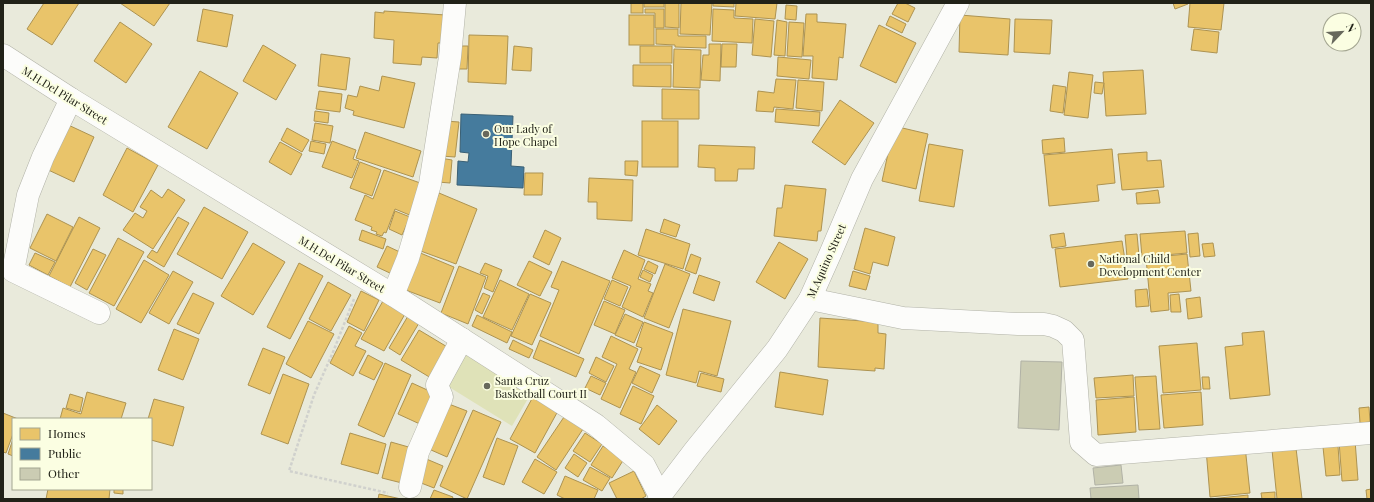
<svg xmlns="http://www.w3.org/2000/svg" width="1374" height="502" viewBox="0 0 1374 502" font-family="'Playfair Display',serif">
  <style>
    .green { fill: #dfe2b8 }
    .homes { fill: #e9c46a; stroke: #ad9351 }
    .public { fill: #457b9d; stroke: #3a6075 }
    .building { fill: #cbccb3; stroke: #b1b2a6 }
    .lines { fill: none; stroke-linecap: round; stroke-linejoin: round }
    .minor-casing { stroke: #b1b2a7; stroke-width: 23 }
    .tertiary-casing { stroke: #b1b2a7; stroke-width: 23 }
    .path { stroke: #d0d1cd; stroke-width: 2.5; stroke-dasharray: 3 2; stroke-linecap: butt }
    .minor { stroke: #fcfcfa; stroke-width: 22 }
    .tertiary { stroke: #fcfcfa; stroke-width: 22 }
    .poi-dot { fill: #67685c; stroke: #fbfee2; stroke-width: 1.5 }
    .labels { text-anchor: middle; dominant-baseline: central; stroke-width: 4; stroke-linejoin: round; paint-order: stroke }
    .street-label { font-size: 11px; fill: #212218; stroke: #fbfee2 }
    .poi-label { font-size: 11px; fill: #212218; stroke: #fbfee2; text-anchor: start }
  </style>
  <rect width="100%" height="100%" fill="#e9eadb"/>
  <polygon class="green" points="463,346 533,390 512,426 441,382"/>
  <g class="homes">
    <polygon points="44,3 79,3 52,45 27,29"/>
    <polygon points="120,3 170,3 154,26"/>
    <rect x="631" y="3" width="12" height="10"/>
    <rect x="644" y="3" width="20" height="4"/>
    <polygon points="665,3 679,3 679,28 665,27"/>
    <polygon points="681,3 712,3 710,35 680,34"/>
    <polygon points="713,3 734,3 734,7 713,6"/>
    <polygon points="736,3 777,3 775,19 735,16"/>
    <polygon points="898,3 905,3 915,8 908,22 892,14"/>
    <polygon points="1173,3 1187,3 1188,4 1175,9"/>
    <polygon points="1190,3 1224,3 1221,30 1188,27"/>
    <polygon points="786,5 797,6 796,20 785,19"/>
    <polygon points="203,9 233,15 227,47 197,41"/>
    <polygon points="645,9 664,9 664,28 655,28 655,13 645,13"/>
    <polygon points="713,9 734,10 734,18 753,19 752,43 712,41"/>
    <polygon points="384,11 446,15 445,43 438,43 437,58 422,57 421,65 393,63 394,40 374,38 375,12 384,13"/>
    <polygon points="806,14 817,14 817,22 846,24 843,58 839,57 837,80 812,78 813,56 803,56"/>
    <rect x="629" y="15" width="25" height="30"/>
    <polygon points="960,15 1010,19 1008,55 959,52"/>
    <polygon points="890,16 906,24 902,33 886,25"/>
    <polygon points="755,19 774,21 771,57 752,55"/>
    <polygon points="1015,19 1052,20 1050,54 1014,52"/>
    <polygon points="777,20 787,22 785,56 774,55"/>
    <polygon points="120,22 152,44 126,83 94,61"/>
    <polygon points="789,22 804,23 802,57 787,56"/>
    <polygon points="879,25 916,43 896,83 860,66"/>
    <polygon points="656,29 678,29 678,36 706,36 706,48 675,47 675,45 656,44"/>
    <polygon points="1194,29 1219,32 1217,53 1191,50"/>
    <polygon points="469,35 508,36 506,84 468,82"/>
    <polygon points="709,44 721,44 720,81 701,80 703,55 709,55"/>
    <polygon points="722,44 737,44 736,67 721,67"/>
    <polygon points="263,45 296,65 276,100 243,81"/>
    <polygon points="456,46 468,46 467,69 455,69"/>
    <polygon points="514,46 532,48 531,71 512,70"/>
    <rect x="640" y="46" width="32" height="17"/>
    <polygon points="674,49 701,50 700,88 673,87"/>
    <polygon points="321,54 350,58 346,90 318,86"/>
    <polygon points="778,57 811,60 809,79 777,76"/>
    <polygon points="633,65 671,65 671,87 633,86"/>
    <polygon points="1143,70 1146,114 1106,116 1103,72"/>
    <polygon points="200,71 238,93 207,149 168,127"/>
    <polygon points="1069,72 1093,75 1088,118 1064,115"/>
    <polygon points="382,76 415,83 404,128 353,115 354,111 345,108 348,95 357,97 360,86 379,91"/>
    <polygon points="776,79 796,80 793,109 774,107 773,112 756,111 758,91 774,93"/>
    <polygon points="798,80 824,82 822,111 796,108"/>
    <polygon points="1095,82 1104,83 1102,94 1094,93"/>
    <polygon points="1053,85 1066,87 1063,113 1050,111"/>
    <polygon points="662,89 699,90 699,119 662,119"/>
    <polygon points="319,91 342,94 340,112 316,109"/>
    <polygon points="840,100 874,123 845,165 812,142"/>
    <polygon points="776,109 820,112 819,126 775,122"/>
    <polygon points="315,111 329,113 328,123 314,121"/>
    <polygon points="445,121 459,122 455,157 441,156"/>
    <rect x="642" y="121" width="36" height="46"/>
    <polygon points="64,123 94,137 74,182 44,168"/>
    <polygon points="315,123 333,126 330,143 312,140"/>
    <polygon points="894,126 928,134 916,189 882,181"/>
    <polygon points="287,128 309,140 302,152 281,140"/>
    <polygon points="365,132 421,151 413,177 356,158"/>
    <polygon points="1064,138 1065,152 1043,154 1042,140"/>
    <polygon points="311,141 326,144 324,154 309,151"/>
    <polygon points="332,141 356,150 353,159 359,161 352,178 322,167"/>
    <polygon points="280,142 302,154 291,175 269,162"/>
    <polygon points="929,144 963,150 954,207 919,201"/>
    <polygon points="699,145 755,147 754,169 738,169 737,181 715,181 715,168 698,167"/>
    <polygon points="127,148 158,165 133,212 103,195"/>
    <polygon points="1112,149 1115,183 1097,185 1099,201 1049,206 1044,155"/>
    <polygon points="1147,152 1147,161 1161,160 1164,187 1122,190 1118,154"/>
    <polygon points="440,158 452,160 450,183 438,182"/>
    <polygon points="625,161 638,161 637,176 625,175"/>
    <polygon points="360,162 381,170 372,196 350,188"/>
    <polygon points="384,170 423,184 412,216 395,209 386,233 384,232 382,236 376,234 377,232 371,230 372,227 355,220 365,195 373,199"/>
    <polygon points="525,173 543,173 542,195 524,195"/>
    <polygon points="589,178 633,180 632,221 597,219 597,202 588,202"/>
    <polygon points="785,185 826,189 821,231 818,231 817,241 774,236 777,208 782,208"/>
    <polygon points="168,189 185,200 153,249 123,230 135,213 143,218 147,211 140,207 151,190 162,198"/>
    <polygon points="1158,190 1160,203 1137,204 1136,193"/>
    <polygon points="439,193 477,209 456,264 418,250"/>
    <polygon points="204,207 248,232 222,279 177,254"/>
    <polygon points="395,211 410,217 402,235 389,229"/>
    <polygon points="47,214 73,227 56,261 30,248"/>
    <polygon points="79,217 100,228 70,287 49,276"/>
    <polygon points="178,217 189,223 164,267 147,257 152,250 157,253"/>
    <polygon points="664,219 680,225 676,237 660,232"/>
    <polygon points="865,228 895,237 888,266 873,262 870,274 854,269"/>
    <polygon points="646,229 690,244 683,269 638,255"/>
    <polygon points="362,230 386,239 383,249 359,240"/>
    <polygon points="545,230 561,238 549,265 533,257"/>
    <polygon points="1185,231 1187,253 1142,257 1140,234"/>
    <polygon points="1064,233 1066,246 1052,248 1050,235"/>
    <polygon points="1198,233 1200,256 1190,257 1188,234"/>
    <polygon points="1137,234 1139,256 1127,257 1125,235"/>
    <polygon points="118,238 144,252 114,306 89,293"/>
    <polygon points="1122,241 1128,279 1060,287 1055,249"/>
    <polygon points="779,242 808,259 785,299 756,282"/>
    <polygon points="253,243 285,262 253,315 221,296"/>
    <polygon points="1213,243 1215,256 1204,257 1202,244"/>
    <polygon points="387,246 402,253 392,274 377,267"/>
    <polygon points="93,249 106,255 87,290 75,283"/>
    <polygon points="624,250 645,260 638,279 651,284 648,291 653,293 643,317 622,307 631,286 612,278"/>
    <polygon points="418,252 454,267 440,303 403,289"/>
    <polygon points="35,253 55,262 48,275 29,265"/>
    <polygon points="691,254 701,258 696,274 685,270"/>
    <polygon points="1187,254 1191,291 1168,293 1169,310 1151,312 1146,258"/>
    <polygon points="144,260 169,275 141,323 116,309"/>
    <polygon points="529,261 552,272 540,296 517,285"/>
    <polygon points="562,261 610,281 579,354 540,336 559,290 551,287"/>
    <polygon points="648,261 658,266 655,274 644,269"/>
    <polygon points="299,263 323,276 290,339 267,327"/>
    <polygon points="485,263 502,270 493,292 484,288 488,276 480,273"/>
    <polygon points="665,264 690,274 669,328 644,318"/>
    <polygon points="459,266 486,277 468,324 441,313"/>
    <polygon points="643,270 653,275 650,282 640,277"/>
    <polygon points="173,271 193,282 169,324 149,313"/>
    <polygon points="853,271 870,276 866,290 849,286"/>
    <polygon points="699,275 720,282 714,301 693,293"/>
    <polygon points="500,280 529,294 512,330 483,317"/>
    <polygon points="612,280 628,287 620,306 604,299"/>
    <polygon points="328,282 351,295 331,331 309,319"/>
    <polygon points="1147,289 1149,306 1136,307 1135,290"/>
    <polygon points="361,291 379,300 364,331 347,322"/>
    <polygon points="193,293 214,303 199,334 177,324"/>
    <polygon points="483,293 490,296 482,314 475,310"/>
    <polygon points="530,294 551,303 532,345 511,336"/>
    <polygon points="1179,294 1181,312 1171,312 1170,295"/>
    <polygon points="1200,297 1202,317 1188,319 1186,299"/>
    <polygon points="383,301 405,314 384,351 361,339"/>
    <polygon points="604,301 625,310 615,334 594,325"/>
    <polygon points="683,309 731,321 717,376 699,371 696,383 666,375"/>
    <polygon points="625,314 643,322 634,343 615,335"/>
    <polygon points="477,315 512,332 507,343 472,326"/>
    <polygon points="408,316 419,323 400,355 389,348"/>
    <polygon points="820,318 878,322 878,333 886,334 884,369 875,368 875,371 818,367"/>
    <polygon points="308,321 334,334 311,378 286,364"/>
    <polygon points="644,322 673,333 661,370 637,362 642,348 636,346"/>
    <polygon points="349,326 362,333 355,346 366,351 353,376 330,363"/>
    <polygon points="174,329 199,339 183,380 158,370"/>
    <polygon points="419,330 449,348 431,378 401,360"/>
    <polygon points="1264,331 1270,395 1230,399 1225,347 1243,345 1242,333"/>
    <polygon points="611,336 638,349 629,369 636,372 620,408 601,399 617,364 602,357"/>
    <polygon points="513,340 533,350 529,358 509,349"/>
    <polygon points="540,340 584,359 576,377 533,358"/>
    <polygon points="1197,343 1201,390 1163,393 1159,346"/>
    <polygon points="263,348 285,357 270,394 248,385"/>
    <polygon points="368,355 383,363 374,380 359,373"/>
    <polygon points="596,357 614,366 606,382 589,373"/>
    <polygon points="385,363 411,375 384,437 358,425"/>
    <polygon points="640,366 660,375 652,393 632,383"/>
    <polygon points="780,372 828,380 823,415 775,407"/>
    <polygon points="701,373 724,379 721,392 697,386"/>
    <polygon points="283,374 309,384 288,444 261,434"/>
    <polygon points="1133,375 1134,396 1096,398 1094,378"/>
    <polygon points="591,376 606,383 600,395 585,388"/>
    <polygon points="1156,376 1160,429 1139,430 1135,377"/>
    <polygon points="1202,377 1209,377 1210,389 1203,389"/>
    <polygon points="412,383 436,394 422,425 398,414"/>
    <polygon points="633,386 654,396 641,424 620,414"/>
    <polygon points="87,392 126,403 121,419 60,419 63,408 81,414"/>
    <polygon points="1201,392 1203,425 1164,428 1161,395"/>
    <polygon points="70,394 83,398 80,412 66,408"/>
    <polygon points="534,395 559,409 535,453 510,439"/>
    <polygon points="1134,397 1136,432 1098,435 1096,400"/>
    <polygon points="154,399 184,407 173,446 151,440 151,419 148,419"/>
    <polygon points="441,401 467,411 447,457 422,446"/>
    <polygon points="657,405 677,421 659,445 639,429"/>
    <polygon points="1369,407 1370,422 1360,423 1359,408"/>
    <polygon points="473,410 501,422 467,499 440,486"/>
    <polygon points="3,413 18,419 13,419 13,434 6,453 3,452"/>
    <polygon points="566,414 585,426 556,470 537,457"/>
    <polygon points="350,433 386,444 378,474 341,464"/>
    <polygon points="585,433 602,444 590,462 573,451"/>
    <polygon points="497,438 518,446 504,485 483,477"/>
    <polygon points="13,439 13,456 8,454"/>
    <polygon points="1355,440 1358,480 1342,481 1339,441"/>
    <polygon points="391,442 412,448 402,483 382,478"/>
    <polygon points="603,446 624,459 612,478 591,465"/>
    <polygon points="1245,446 1250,493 1210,497 1206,449"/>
    <polygon points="1338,446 1340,475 1326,476 1323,447"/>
    <polygon points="1296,448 1302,499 1277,499 1272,450"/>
    <polygon points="574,454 587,463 578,477 565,468"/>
    <polygon points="424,458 443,466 434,488 416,481"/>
    <polygon points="535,459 557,472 544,494 522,482"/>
    <polygon points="590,467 610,478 602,491 583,480"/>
    <polygon points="634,471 646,496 641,499 617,499 609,483"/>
    <polygon points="565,476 598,490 594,499 565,499 557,495"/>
    <polygon points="48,489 110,489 109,499 46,499"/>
    <polygon points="114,489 123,489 123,494 114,493"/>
    <polygon points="1371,489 1371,499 1367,499 1366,490"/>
    <polygon points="434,490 453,497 452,499 430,499"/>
    <polygon points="1275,492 1275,499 1262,499 1261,493"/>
    <polygon points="379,494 401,499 378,499"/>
    <polygon points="1248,495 1248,499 1210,499"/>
  </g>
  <polygon class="public" points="461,114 513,116 511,166 524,167 523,188 457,185 458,161 468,162 469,153 460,152"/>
  <g class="building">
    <polygon points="1021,361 1062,362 1059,430 1018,428"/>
    <polygon points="1121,465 1123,483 1095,485 1093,468"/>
    <polygon points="1138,485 1139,499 1091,499 1090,488"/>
  </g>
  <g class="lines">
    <defs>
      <g id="minor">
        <polyline points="71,99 43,157 28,195 13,271 99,313"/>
        <polyline points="393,295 408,258 430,184 450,57 455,3"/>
        <polyline points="810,299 903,318 1018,324 1044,324 1053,326 1064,331 1073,340 1081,442 1096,455 1371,433"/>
        <polyline points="410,487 418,452 442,397 437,385 462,339"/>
        <polyline points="660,496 695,450 777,349 810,299 831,252 862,179 958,3"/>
      </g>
      <polyline id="tertiary" points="3,55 71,99 393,295 596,425 644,465 660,496 659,499"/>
    </defs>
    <use href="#minor" class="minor-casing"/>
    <use href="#tertiary" class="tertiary-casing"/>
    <polyline class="path" points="354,299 333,352 314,395 289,471 388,493"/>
    <use href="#minor" class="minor"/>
    <use href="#tertiary" class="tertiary"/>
  </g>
  <g class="poi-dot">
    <circle cx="486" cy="134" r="4"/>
    <circle cx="1091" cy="264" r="4"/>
    <circle cx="487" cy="386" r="4"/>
  </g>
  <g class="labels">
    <g class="street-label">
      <text transform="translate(65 95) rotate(32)">M.H.Del Pilar Street</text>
      <text transform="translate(826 261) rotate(-66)">M.Aquino Street</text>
      <text transform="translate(342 264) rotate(31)">M.H.Del Pilar Street</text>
    </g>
    <g class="poi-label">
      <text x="494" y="128">Our Lady of<tspan x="494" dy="13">Hope Chapel</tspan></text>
      <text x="1099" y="258">National Child<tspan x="1099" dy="13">Development Center</tspan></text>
      <text x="495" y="380">Santa Cruz<tspan x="495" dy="13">Basketball Court II</tspan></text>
    </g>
  </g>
  <rect width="1374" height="502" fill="none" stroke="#212218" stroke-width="8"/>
  <rect x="12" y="418" width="140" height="72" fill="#fbfee2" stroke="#a4a691"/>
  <rect x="20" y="428" width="20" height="12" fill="#e9c46a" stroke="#a4a691"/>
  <text x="48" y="438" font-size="12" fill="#212218">Homes</text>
  <rect x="20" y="448" width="20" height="12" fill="#457b9d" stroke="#a4a691"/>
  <text x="48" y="458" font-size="12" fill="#212218">Public</text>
  <rect x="20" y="468" width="20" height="12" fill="#cbccb3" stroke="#a4a691"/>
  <text x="48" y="478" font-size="12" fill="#212218">Other</text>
  <g transform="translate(1342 32) rotate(65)"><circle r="19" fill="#fbfee2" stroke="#a4a691"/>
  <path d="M0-3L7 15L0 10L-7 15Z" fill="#67685c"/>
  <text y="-6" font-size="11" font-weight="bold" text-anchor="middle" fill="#212218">N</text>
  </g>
</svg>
